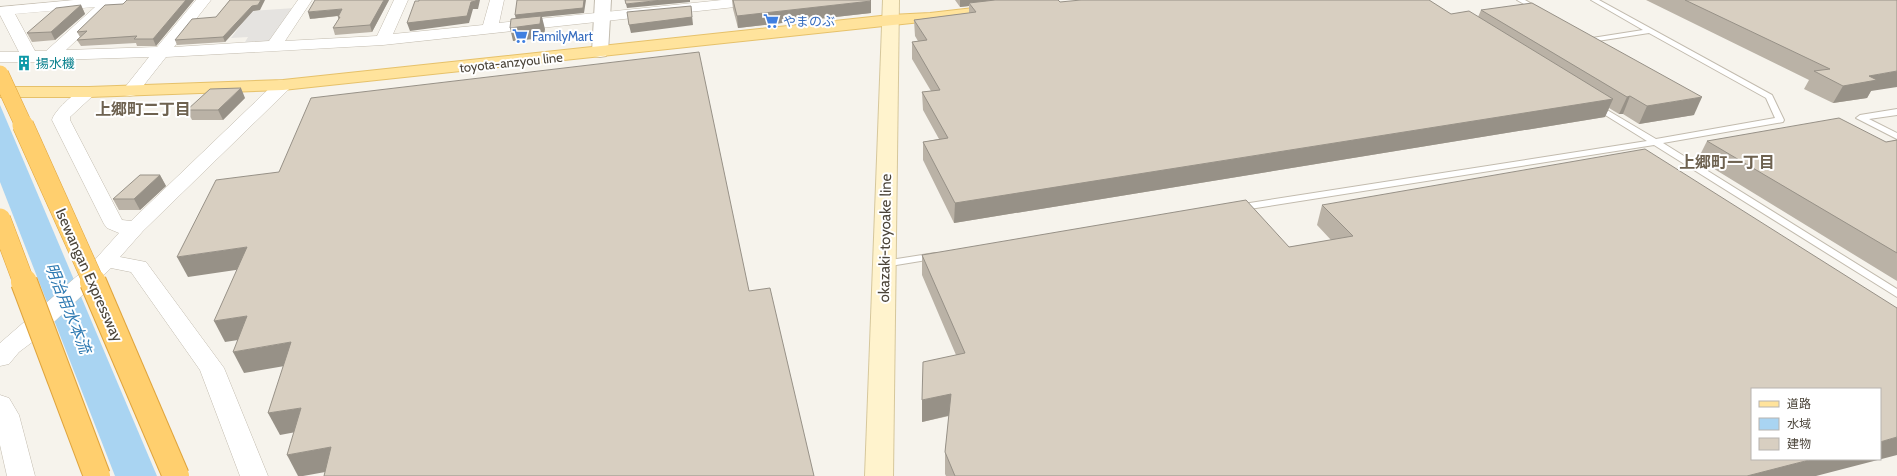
<svg xmlns="http://www.w3.org/2000/svg" width="1897" height="476" viewBox="0 0 1897 476" font-family="Cabin,'Noto Sans JP',sans-serif">
  <style>
    .parking { fill: #e5e3e0 }
    .water { fill: #a9d4f2 }
    .lines { fill: none; stroke-linecap: round; stroke-linejoin: round }
    .service-casing { stroke: #c2bbae; stroke-width: 2 }
    .minor-casing { stroke: #c2bbae; stroke-width: 1 }
    .tertiary-casing { stroke: #c2bbae; stroke-width: 2 }
    .secondary-casing { stroke: #d6c79b; stroke-width: 2 }
    .primary-casing { stroke: #e6c16a; stroke-width: 2 }
    .service { fill: #fff; fill-rule: evenodd }
    .minor { fill: #fff; fill-rule: evenodd }
    .tertiary { fill: #fff; fill-rule: evenodd }
    .secondary { fill: #fff3cd; fill-rule: evenodd }
    .primary { fill: #ffe39c; fill-rule: evenodd }
    .motorway-bridge-far2-casing { stroke: #e0a43c; stroke-width: 18; stroke-linecap: butt }
    .motorway-bridge-far1-casing { stroke: #e0a43c; stroke-width: 22; stroke-linecap: butt }
    .motorway-bridge-casing { stroke: #e0a43c; stroke-width: 28; stroke-linecap: butt }
    .motorway-bridge-far2 { stroke: #ffcf6e; stroke-width: 17 }
    .motorway-bridge-far1 { stroke: #ffcf6e; stroke-width: 21 }
    .motorway-bridge { stroke: #ffcf6e; stroke-width: 26 }
    .wall { fill: #bab2a6 }
    .shaded-wall { fill: #979187 }
    .building { fill: #d8cfc1; stroke: #979187 }
    .labels { text-anchor: middle; dominant-baseline: central; stroke-width: 4; stroke-linejoin: round; paint-order: stroke }
    .far-shop-label { font-size: 13px; fill: #366cbe; stroke: #fff; text-anchor: start }
    .far-street-label { font-size: 13px; fill: #4b4439; stroke: #fff }
    .far-culture-label { font-size: 13px; fill: #0d838f; stroke: #fff; text-anchor: start }
    .street-label { font-size: 15px; fill: #4b4439; stroke: #fff }
    .neighbourhood-label { font-size: 16px; font-weight: bold; fill: #6e6250; stroke: #fff }
    .water-label { font-size: 16px; font-style: italic; fill: #2e7ab2; stroke: #fff }
  </style>
  <rect width="100%" height="100%" fill="#f6f3ec"/>
  <polygon class="parking" points="295,8 272,41 245,42 248,37 231,38 251,11"/>
  <polygon class="water" points="0,105 157,476 115,476 0,182"/>
  <g class="lines">
    <defs>
      <g id="service">
        <polygon points="1517,0 1525,0 1542,10 1536,11"/>
        <polygon points="1591,0 1599,0 1772,95 1784,120 1783,122 1663,143 1897,289 1897,297 1654,145 1237,211 1232,208 1237,205 1647,141 1594,108 1593,106 1597,104 1656,139 1775,118 1766,98 1649,33 1591,42 1582,39 1582,35 1592,38 1643,30"/>
        <polygon points="1897,109 1897,115 1869,119 1897,133 1897,139 1856,118 1860,115"/>
        <polygon points="935,253 939,254 940,256 939,258 884,267 879,264 884,261"/>
      </g>
      <g id="minor">
        <path d="M74,0H130L128,3L114,5L66,50L157,47L196,0H211L174,47L269,41L298,0H312L285,41L377,36L394,0H408L393,34L483,25L490,0H504L499,23L722,0H770L768,3L763,4L383,45L166,57L136,95L130,96L124,95L122,91L149,57L55,60L49,62H0V52H19L0,15V7ZM95,7L46,51H35L15,14Z"/>
        <path d="M283,80L289,81L291,85L289,89L143,231L120,257L146,262L224,368L268,476H240L200,370L131,272L111,268L35,340L19,352L9,364L0,366V343L92,263L119,233L107,228L104,224L52,120C54,111 74,93 83,89C87,86 91,87 95,88L97,92L70,117V120L122,220L131,221L277,81Z"/>
        <polygon points="0,395 9,398 19,415 35,476 7,476 0,445"/>
      </g>
      <polygon id="tertiary" points="595,0 611,0 608,52 606,56 600,57 594,56 592,52"/>
      <polygon id="secondary" points="883,0 899,0 893,476 865,476"/>
      <polygon id="primary" points="991,6 996,8 999,11 996,14 283,90 89,97 0,97 0,87 89,87 283,80 890,15 930,13"/>
    </defs>
    <use href="#service" class="service-casing"/>
    <use href="#minor" class="minor-casing"/>
    <use href="#tertiary" class="tertiary-casing"/>
    <use href="#secondary" class="secondary-casing"/>
    <use href="#primary" class="primary-casing"/>
    <use href="#service" class="service"/>
    <use href="#minor" class="minor"/>
    <use href="#tertiary" class="tertiary"/>
    <use href="#secondary" class="secondary"/>
    <use href="#primary" class="primary"/>
    <defs>
      <polyline id="motorway-bridge-far2" points="0,74 24,126"/>
      <g id="motorway-bridge-far1">
        <polyline points="23,125 94,283"/>
        <polyline points="0,219 24,283"/>
      </g>
      <g id="motorway-bridge">
        <polyline points="24,282 97,476"/>
        <polyline points="93,282 176,476"/>
      </g>
    </defs>
    <use href="#motorway-bridge-far2" class="motorway-bridge-far2-casing"/>
    <use href="#motorway-bridge-far1" class="motorway-bridge-far1-casing"/>
    <use href="#motorway-bridge" class="motorway-bridge-casing"/>
    <use href="#motorway-bridge-far2" class="motorway-bridge-far2"/>
    <use href="#motorway-bridge-far1" class="motorway-bridge-far1"/>
    <use href="#motorway-bridge" class="motorway-bridge"/>
  </g>
  <g class="wall">
    <polygon points="194,0 156,46 137,46 136,43 81,46 77,40 80,37 77,32 123,4"/>
    <polygon points="230,0 260,10 253,11 225,42 177,45 175,40 216,17"/>
    <polygon points="389,0 372,32 335,35 333,28 338,20 338,16 310,19"/>
    <polygon points="732,0 870,0 871,13 738,28 733,9"/>
    <polygon points="955,0 1058,0 1060,2 1451,14 1478,17 1481,10 1694,115 1639,124 1623,114 1619,114 1609,108 1605,117 954,223 923,160 923,142 939,139 923,110 922,92 931,91 912,59 912,42 918,41 915,36 914,20 969,13 969,6 960,7"/>
    <polygon points="1646,0 1897,0 1871,91 1867,98 1833,103 1804,89 1809,80"/>
    <polygon points="81,5 85,14 55,40 32,42 27,33"/>
    <polygon points="245,98 223,120 192,120 187,110"/>
    <polygon points="1897,140 1897,281 1698,159 1707,141 1886,142"/>
    <polygon points="160,175 166,186 140,210 119,210 113,199"/>
    <polygon points="1322,205 1816,476 946,476 945,474 945,452 949,416 922,422 956,355 922,275 922,255 1289,247 1331,240 1317,225"/>
  </g>
  <g class="shaded-wall">
    <polygon points="186,0 194,0 156,46 153,39"/>
    <polygon points="261,0 265,0 260,10 253,11 225,42 223,37 252,6"/>
    <polygon points="384,0 389,0 372,32 370,25"/>
    <polygon points="476,0 480,0 478,9 473,9 469,23 410,31 407,23"/>
    <polygon points="584,0 586,0 584,13 542,17 545,29 544,38 513,41 510,28 516,20 515,15"/>
    <polygon points="662,0 690,0 690,2 627,8 626,4"/>
    <polygon points="960,0 1028,0 969,3 969,6 960,7"/>
    <polygon points="871,1 871,13 738,28 737,16"/>
    <polygon points="81,5 85,14 55,40 51,32"/>
    <polygon points="691,6 693,25 631,33 629,25"/>
    <polygon points="342,9 345,15 310,19 308,12"/>
    <polygon points="1897,71 1897,87 1871,91 1867,98 1833,103 1843,86 1869,76"/>
    <polygon points="241,88 245,98 223,120 218,110"/>
    <polygon points="1630,96 1623,114 1619,114 1627,97"/>
    <polygon points="1702,97 1694,115 1639,124 1647,106"/>
    <polygon points="1613,99 1605,117 954,223 955,203"/>
    <polygon points="160,175 166,186 140,210 134,199"/>
    <polygon points="247,247 256,267 188,277 177,257"/>
    <polygon points="247,316 258,337 225,342 214,321"/>
    <polygon points="291,342 302,363 244,373 233,352"/>
    <polygon points="951,394 951,415 922,422 922,400"/>
    <polygon points="301,408 312,429 280,435 268,413"/>
    <polygon points="1897,437 1897,455 1816,476 1747,476 1813,459 1880,459 1880,442"/>
    <polygon points="331,447 342,469 303,476 298,476 287,455"/>
  </g>
  <g class="building">
    <polygon points="127,0 186,0 153,39 134,39 137,36 77,40 87,31 77,32 105,5 123,4"/>
    <polygon points="230,0 261,0 258,5 252,6 223,37 175,40 192,19 216,17"/>
    <polygon points="315,0 384,0 370,25 333,28 340,17 338,17 342,9 308,12"/>
    <polygon points="419,0 476,0 476,1 471,2 467,16 407,23 415,1 419,1"/>
    <polygon points="517,0 584,0 583,8 515,15"/>
    <polygon points="625,0 662,0 626,4"/>
    <polygon points="733,0 870,0 871,1 737,16"/>
    <polygon points="995,0 1058,0 1060,2 1081,0 1429,0 1451,14 1469,11 1613,99 955,203 923,142 948,138 922,92 940,90 912,42 927,40 914,20 976,12 969,3"/>
    <polygon points="1685,0 1897,0 1897,71 1869,76 1877,80 1843,86 1814,71 1830,69"/>
    <polygon points="1532,3 1702,97 1647,106 1630,96 1627,97 1481,10"/>
    <polygon points="81,5 51,32 27,33 56,8"/>
    <polygon points="691,6 692,17 629,25 627,12"/>
    <polygon points="541,16 540,24 510,28 511,19"/>
    <polygon points="699,52 749,291 770,288 814,476 324,476 331,447 287,455 301,408 268,413 291,342 233,352 247,316 214,321 247,247 177,257 216,180 279,172 311,98"/>
    <polygon points="241,88 218,110 187,110 210,89"/>
    <polygon points="1839,118 1886,142 1897,140 1897,253 1707,141"/>
    <polygon points="1645,149 1897,308 1897,437 1880,442 1880,389 1752,389 1752,459 1813,459 1747,476 955,476 945,452 951,394 922,400 923,362 965,353 922,255 1246,200 1289,247 1353,236 1322,205"/>
    <polygon points="140,175 160,175 134,199 113,199"/>
  </g>
  <defs>
    <symbol id="supermarket-bare" viewBox="-9 -9 18 18"><path d="M-6-5.5h2.5l.6 2H6L4.5 2H-2.5L-4.4-4H-6ZM-1.5 3.2a1.3 1.3 0 1 0 .1 0ZM3 3.2a1.3 1.3 0 1 0 .1 0Z" fill="#3f7fe0" stroke="#fff" stroke-width="2.5" paint-order="stroke"/></symbol>
    <symbol id="building-bare" viewBox="-9 -9 18 18"><path d="M-4-6H4V6H1V3H-1V6H-4ZM-2.5-4.3h1.7v1.8h-1.7ZM.8-4.3h1.7v1.8H.8ZM-2.5-1h1.7V.8h-1.7ZM.8-1h1.7V.8H.8Z" fill="#0f9aa8" stroke="#fff" stroke-width="2.5" paint-order="stroke"/></symbol>
  </defs>
  <g fill-rule="evenodd">
    <use href="#supermarket-bare" x="760" y="10" width="22" height="22"/>
    <use href="#supermarket-bare" x="509" y="25" width="22" height="22"/>
    <use href="#building-bare" x="13" y="52" width="22" height="22"/>
  </g>
  <g class="labels">
    <g class="far-shop-label">
      <text x="783" y="21">やまのぶ</text>
      <text x="532" y="36">FamilyMart</text>
    </g>
    <g class="far-street-label">
      <text transform="translate(511 62) rotate(-6)">toyota-anzyou line</text>
    </g>
    <g class="far-culture-label">
      <text x="36" y="63">揚水機</text>
    </g>
    <g class="street-label">
      <text transform="translate(885 238) rotate(-89)">okazaki-toyoake line</text>
      <text transform="translate(89 275) rotate(66)">Isewangan Expressway</text>
    </g>
    <g class="neighbourhood-label">
      <text x="143" y="109">上郷町二丁目</text>
      <text x="1727" y="162">上郷町一丁目</text>
    </g>
    <g class="water-label">
      <text transform="translate(68 308) rotate(68)">明治用水本流</text>
    </g>
  </g>
  <rect x="1751" y="388" width="130" height="72" fill="#ffffff" stroke="#b7b4b0"/>
  <rect x="1759" y="401" width="20" height="6" fill="#ffe39c" stroke="#b7b4b0"/>
  <text x="1787" y="408" font-size="12" fill="#4b4439">道路</text>
  <rect x="1759" y="418" width="20" height="12" fill="#a9d4f2" stroke="#b7b4b0"/>
  <text x="1787" y="428" font-size="12" fill="#4b4439">水域</text>
  <rect x="1759" y="438" width="20" height="12" fill="#d8cfc1" stroke="#b7b4b0"/>
  <text x="1787" y="448" font-size="12" fill="#4b4439">建物</text>
</svg>
